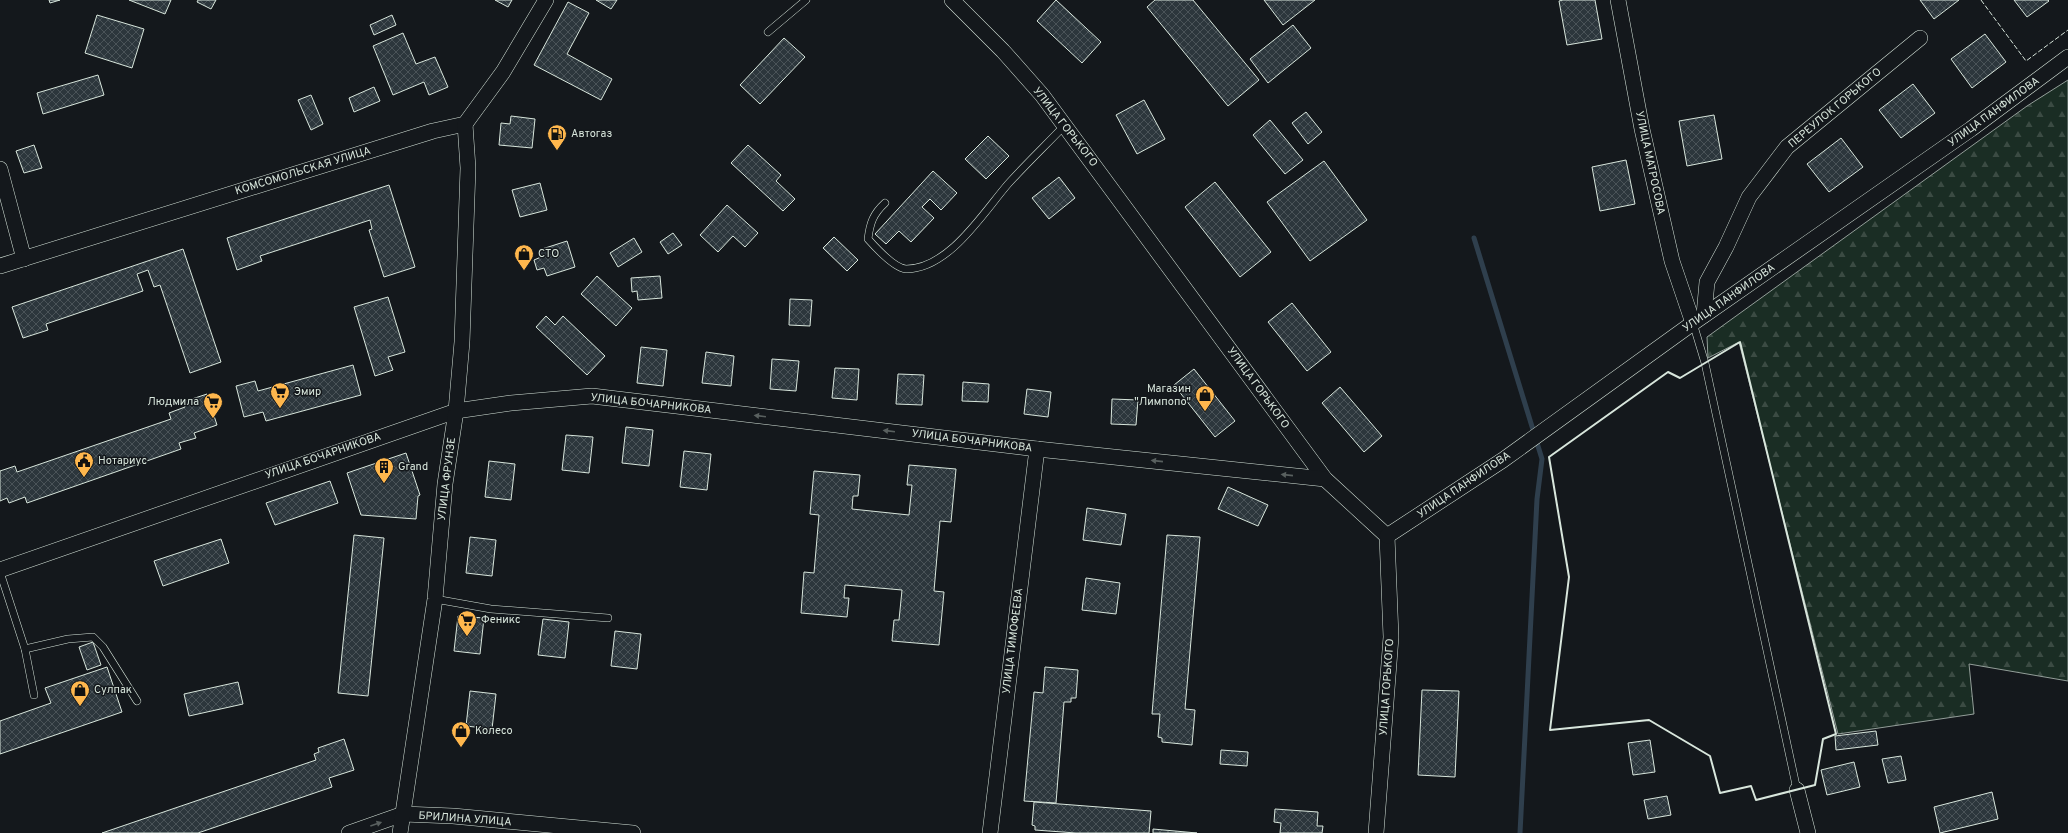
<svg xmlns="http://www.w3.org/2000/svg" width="2068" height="833" viewBox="0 0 2068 833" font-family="Overpass,sans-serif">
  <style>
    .forest { fill: url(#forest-firs); stroke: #939e99 }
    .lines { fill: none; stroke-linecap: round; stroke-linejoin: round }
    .stream { stroke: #2f3f4d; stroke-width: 5 }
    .building { fill: url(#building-cross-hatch); stroke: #d8e6dc }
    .lane-casing { stroke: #d8e6dc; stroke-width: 8 }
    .street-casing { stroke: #d8e6dc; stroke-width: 16 }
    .lane { stroke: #14181c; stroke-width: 7 }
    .street { stroke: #14181c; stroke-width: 15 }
    .fence { stroke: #d8e6dc; stroke-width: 1; stroke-dasharray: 5 2; stroke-linecap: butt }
    .wall { stroke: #d8e6dc; stroke-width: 2 }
    .oneway { fill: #59605f }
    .labels { text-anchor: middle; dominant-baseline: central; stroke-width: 3; stroke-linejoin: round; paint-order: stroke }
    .street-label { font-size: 11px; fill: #d8e6dc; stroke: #14181c }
    .poi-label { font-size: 11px; fill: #d8e6dc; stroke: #14181c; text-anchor: start }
  </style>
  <defs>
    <pattern id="forest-firs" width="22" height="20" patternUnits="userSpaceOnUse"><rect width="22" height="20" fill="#1a2d24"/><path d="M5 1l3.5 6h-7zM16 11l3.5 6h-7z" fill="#3b4b43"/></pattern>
    <pattern id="building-cross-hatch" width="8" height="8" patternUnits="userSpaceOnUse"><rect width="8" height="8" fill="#2c363c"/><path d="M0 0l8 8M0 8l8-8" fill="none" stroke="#4a5358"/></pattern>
  </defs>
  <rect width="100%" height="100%" fill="#14181c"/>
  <polygon class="forest" points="2068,80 2068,681 1969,664 1974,714 1838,734 1739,342 1708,358 1707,337 2027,106"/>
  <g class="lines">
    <polyline class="stream" points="1474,238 1542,459 1537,499 1520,833"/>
  </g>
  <g class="building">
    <polygon points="49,0 60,0 50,3"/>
    <polygon points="129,0 171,0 165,14"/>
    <polygon points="198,0 216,0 211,9 197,2"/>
    <polygon points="495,0 512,0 508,7"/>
    <polygon points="596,0 617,0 611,9"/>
    <polygon points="1056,0 1101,42 1082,63 1037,21"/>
    <polygon points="1155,0 1193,0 1259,80 1228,106 1147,7"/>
    <polygon points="1264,0 1315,0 1283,25"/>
    <polygon points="1563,0 1595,0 1602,39 1567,45 1559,1"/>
    <polygon points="1920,0 1959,0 1934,19"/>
    <polygon points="2014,0 2048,0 2049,1 2027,17"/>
    <polygon points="568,2 589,13 567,54 612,79 601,100 534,65"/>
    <polygon points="97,15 144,29 132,68 85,53"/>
    <polygon points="392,15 396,25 374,35 370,25"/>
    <polygon points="1293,25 1311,48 1268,83 1250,59"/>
    <polygon points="403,33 416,64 435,57 448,87 429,95 424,82 393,95 373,46"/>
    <polygon points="1985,34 2006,62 1972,88 1951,59"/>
    <polygon points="784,38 805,57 760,104 740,85"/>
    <polygon points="98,75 104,95 43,114 37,93"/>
    <polygon points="1913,84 1935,113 1901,138 1879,110"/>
    <polygon points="374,87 380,101 354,112 349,98"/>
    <polygon points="311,95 323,124 311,130 298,100"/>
    <polygon points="1144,100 1165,139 1137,154 1116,115"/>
    <polygon points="1306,112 1322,132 1308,144 1292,123"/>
    <polygon points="1714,115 1722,159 1687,166 1679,121"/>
    <polygon points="511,116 535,119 532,148 499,145 501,123 510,124"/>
    <polygon points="1270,120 1303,160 1285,174 1253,135"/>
    <polygon points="988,136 1009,156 986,179 965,159"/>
    <polygon points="1841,138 1863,167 1829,192 1807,164"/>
    <polygon points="34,145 42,168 24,173 16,151"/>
    <polygon points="748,145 781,175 776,181 795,199 783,211 731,163"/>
    <polygon points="1626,160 1635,204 1600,211 1592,167"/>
    <polygon points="1324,161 1367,220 1310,261 1267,202"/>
    <polygon points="933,171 957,193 941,210 930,199 922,207 934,218 911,242 899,231 886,244 875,234"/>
    <polygon points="1059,177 1075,198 1049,219 1032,198"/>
    <polygon points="1215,182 1271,252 1240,277 1185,207"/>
    <polygon points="540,183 547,210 520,217 512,190"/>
    <polygon points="389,185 415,267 384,277 369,230 372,229 370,220 260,256 262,261 237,270 227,238"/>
    <polygon points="727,205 758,233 745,247 733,236 718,252 700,235"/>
    <polygon points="673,233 682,245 668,254 660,242"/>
    <polygon points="834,237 858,260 847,271 823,248"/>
    <polygon points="634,238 642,252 618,267 610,253"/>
    <polygon points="567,241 575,267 547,276 544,268 537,270 534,260 541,257 539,250"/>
    <polygon points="183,249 221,362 190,373 160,285 154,287 148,270 137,274 143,291 46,324 48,330 23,338 12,307"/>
    <polygon points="597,276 632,308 616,326 581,294"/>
    <polygon points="660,276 662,298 638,300 637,291 632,292 631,278"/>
    <polygon points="388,297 405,352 388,357 393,370 375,376 354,307"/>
    <polygon points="790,299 812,300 810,326 789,325"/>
    <polygon points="1292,303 1331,352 1307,371 1268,322"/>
    <polygon points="546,316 555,325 563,316 605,356 587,375 536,327"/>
    <polygon points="641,347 667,350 663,386 637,383"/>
    <polygon points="706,352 734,356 731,386 702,383"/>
    <polygon points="772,359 799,361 796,391 770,389"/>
    <polygon points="353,365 361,395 266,421 263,412 244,417 236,386 255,381 258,391"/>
    <polygon points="835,368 859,369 857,400 832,398"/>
    <polygon points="1194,369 1235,421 1215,437 1174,385"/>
    <polygon points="898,374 924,375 922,405 896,404"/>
    <polygon points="963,382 989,384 988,402 962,401"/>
    <polygon points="1340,387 1382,436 1364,452 1322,403"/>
    <polygon points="1027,389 1051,392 1048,417 1024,414"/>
    <polygon points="207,394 217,425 194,433 196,438 179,443 181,449 27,503 25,497 9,503 7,498 0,501 0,471 15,466 17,472 171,419 169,413 185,407 183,402"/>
    <polygon points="1112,399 1138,400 1136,425 1111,424"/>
    <polygon points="626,427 653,430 649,466 622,463"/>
    <polygon points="566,435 593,437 589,473 562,470"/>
    <polygon points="684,451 711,454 707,490 680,487"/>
    <polygon points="406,453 420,495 418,496 416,519 361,515 347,473"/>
    <polygon points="489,461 515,464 511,500 485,497"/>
    <polygon points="909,465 956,469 951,522 940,521 934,591 944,592 939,645 892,641 894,620 899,620 902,590 845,585 844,598 849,598 847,617 801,613 804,572 814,573 819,515 810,514 814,471 860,475 858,496 853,496 852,509 909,515 912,485 907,485"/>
    <polygon points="330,481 338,503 275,525 266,503"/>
    <polygon points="1228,487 1268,505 1258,526 1218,509"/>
    <polygon points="1087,508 1126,514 1121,545 1083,540"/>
    <polygon points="354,535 384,538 368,696 338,693"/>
    <polygon points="1167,535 1200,537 1185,709 1195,710 1192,745 1162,742 1162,738 1158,737 1160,714 1152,714"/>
    <polygon points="470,537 496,540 492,576 466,573"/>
    <polygon points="221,539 229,563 163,586 154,561"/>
    <polygon points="1086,578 1120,583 1116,614 1082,610"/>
    <polygon points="458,616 484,618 480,654 454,651"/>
    <polygon points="543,619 569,622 565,658 538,655"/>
    <polygon points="615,631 641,634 637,669 611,666"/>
    <polygon points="93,642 101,665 87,670 79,647"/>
    <polygon points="107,667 122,712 0,754 0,721 51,703 45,688"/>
    <polygon points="1045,667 1078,670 1076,698 1071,698 1071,702 1064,702 1056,803 1024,801 1034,692 1043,693"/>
    <polygon points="238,682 243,704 189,716 184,694"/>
    <polygon points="1422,690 1459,691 1455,777 1418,775"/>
    <polygon points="470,691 496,694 492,729 466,726"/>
    <polygon points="1876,731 1878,745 1836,750 1835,736"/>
    <polygon points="344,739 354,770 329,778 332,787 198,833 102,833 316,760 314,754 319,752 318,748"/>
    <polygon points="1650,740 1655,772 1633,775 1628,743"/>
    <polygon points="1221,750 1248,752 1247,766 1220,764"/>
    <polygon points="1901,756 1906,780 1888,783 1882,759"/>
    <polygon points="1854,762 1860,787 1827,795 1821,770"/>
    <polygon points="1992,792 1998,819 1940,833 1934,807"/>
    <polygon points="1667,796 1671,815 1648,819 1644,800"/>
    <polygon points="1034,802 1151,811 1149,833 1076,833 1035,830 1035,826 1032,825"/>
    <polygon points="1275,809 1318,812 1317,826 1323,826 1322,833 1280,833 1281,823 1274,822"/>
    <polygon points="1153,829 1197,833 1153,833"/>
  </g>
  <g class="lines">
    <defs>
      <g id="lane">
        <polyline points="768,32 806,0"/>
        <path d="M885,203C873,214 870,223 868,239C876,248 894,268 906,269C949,269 983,213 1008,184C1026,164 1046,145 1065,125"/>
        <polyline points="1693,323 1705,363 1797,790"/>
        <polyline points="0,572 25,649 34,695"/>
        <polyline points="435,599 491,609 608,618"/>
        <polyline points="25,649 68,639 93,637 103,647 137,701"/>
      </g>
      <g id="street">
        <polyline points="952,0 1003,51 1042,95 1325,479 1387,536 1391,637 1376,833"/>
        <polyline points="1618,0 1642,129 1672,261 1693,323"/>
        <polyline points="0,169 24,259"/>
        <polyline points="0,266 433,131 465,124 503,72 546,0"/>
        <polyline points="1704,315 1707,282 1726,247 1749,197 1787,147 1920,38"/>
        <polyline points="1387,536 1503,460 1693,323 1971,129 2068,57"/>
        <polyline points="0,570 456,411 511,403 592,396 1037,449 1325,479"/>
        <polyline points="1797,790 1808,833"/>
        <polyline points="349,833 403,814 453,816 633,833"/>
        <polyline points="400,833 435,599 445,484 456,411 462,342 468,168 465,124"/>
        <polyline points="990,833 1037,449"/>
      </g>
    </defs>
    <use href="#lane" class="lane-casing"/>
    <use href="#street" class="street-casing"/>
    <use href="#lane" class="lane"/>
    <use href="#street" class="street"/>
    <polyline class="fence" points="1981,0 2026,61 2068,30"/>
    <polygon class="wall" points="1740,342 1836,734 1823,739 1815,785 1756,800 1751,786 1720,793 1710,756 1649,720 1550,730 1569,577 1549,457 1668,372 1680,378"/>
  </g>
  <defs><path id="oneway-solid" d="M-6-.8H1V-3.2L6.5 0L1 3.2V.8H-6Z"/></defs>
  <g class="oneway">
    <use href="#oneway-solid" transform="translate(760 416) rotate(-173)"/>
    <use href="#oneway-solid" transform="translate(889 431) rotate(-173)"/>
    <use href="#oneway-solid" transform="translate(1157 461) rotate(-174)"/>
    <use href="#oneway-solid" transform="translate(1287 475) rotate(-174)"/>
    <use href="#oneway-solid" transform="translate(376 824) rotate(-19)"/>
  </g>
  <defs>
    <symbol id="fuel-pin" viewBox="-11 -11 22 30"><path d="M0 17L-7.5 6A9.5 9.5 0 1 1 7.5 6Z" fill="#ffb74d" stroke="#14181c"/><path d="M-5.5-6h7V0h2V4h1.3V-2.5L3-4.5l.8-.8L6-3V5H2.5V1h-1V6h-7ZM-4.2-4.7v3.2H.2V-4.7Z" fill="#111"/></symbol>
    <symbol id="shop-pin" viewBox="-11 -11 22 30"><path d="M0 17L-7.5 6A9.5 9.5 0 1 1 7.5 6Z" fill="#ffb74d" stroke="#14181c"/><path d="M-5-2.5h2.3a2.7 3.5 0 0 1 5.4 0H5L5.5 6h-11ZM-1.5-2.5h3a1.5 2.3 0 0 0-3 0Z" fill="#111"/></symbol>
    <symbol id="supermarket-pin" viewBox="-11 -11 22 30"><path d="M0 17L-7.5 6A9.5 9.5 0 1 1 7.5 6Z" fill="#ffb74d" stroke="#14181c"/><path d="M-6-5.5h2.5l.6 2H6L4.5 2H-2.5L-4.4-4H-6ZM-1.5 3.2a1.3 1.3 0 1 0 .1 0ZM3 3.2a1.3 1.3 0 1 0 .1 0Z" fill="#111"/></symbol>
    <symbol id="civic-pin" viewBox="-11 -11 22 30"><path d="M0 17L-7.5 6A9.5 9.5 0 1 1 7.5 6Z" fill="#ffb74d" stroke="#14181c"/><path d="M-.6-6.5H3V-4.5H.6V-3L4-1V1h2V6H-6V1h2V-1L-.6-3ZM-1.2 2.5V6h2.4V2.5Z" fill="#111"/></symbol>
    <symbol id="building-pin" viewBox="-11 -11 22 30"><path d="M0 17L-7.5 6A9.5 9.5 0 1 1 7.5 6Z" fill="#ffb74d" stroke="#14181c"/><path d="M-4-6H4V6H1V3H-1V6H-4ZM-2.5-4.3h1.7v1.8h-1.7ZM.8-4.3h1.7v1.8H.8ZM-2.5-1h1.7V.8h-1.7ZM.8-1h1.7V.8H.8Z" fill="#111"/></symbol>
  </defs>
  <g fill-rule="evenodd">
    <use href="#fuel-pin" x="546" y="123" width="22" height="30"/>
    <use href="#shop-pin" x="513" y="243" width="22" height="30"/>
    <use href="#supermarket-pin" x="269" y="381" width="22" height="30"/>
    <use href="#shop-pin" x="1194" y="384" width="22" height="30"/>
    <use href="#supermarket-pin" x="202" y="391" width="22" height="30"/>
    <use href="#civic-pin" x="73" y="450" width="22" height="30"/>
    <use href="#building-pin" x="373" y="456" width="22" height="30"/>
    <use href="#supermarket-pin" x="456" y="609" width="22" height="30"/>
    <use href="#shop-pin" x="69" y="679" width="22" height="30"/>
    <use href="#shop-pin" x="450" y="720" width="22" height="30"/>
  </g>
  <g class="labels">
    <g class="street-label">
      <text transform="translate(1835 108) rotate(-40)">ПЕРЕУЛОК ГОРЬКОГО</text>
      <text transform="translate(1994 112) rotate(-36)">УЛИЦА ПАНФИЛОВА</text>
      <text transform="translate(1065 127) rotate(52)">УЛИЦА ГОРЬКОГО</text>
      <text transform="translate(1650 163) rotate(78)">УЛИЦА МАТРОСОВА</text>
      <text transform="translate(303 171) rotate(-17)">КОМСОМОЛЬСКАЯ УЛИЦА</text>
      <text transform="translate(1729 298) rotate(-35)">УЛИЦА ПАНФИЛОВА</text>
      <text transform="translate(1258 388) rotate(54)">УЛИЦА ГОРЬКОГО</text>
      <text transform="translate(651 404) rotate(6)">УЛИЦА БОЧАРНИКОВА</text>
      <text transform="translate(972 441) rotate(7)">УЛИЦА БОЧАРНИКОВА</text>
      <text transform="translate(323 456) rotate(-19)">УЛИЦА БОЧАРНИКОВА</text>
      <text transform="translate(447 479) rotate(-83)">УЛИЦА ФРУНЗЕ</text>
      <text transform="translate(1464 485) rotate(-34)">УЛИЦА ПАНФИЛОВА</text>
      <text transform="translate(1013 641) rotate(-83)">УЛИЦА ТИМОФЕЕВА</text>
      <text transform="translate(1387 687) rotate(-86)">УЛИЦА ГОРЬКОГО</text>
      <text transform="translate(465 819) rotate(4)">БРИЛИНА УЛИЦА</text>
    </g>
    <g class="poi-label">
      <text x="571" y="134">Автогаз</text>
      <text x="538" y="254">СТО</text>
      <text x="1191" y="389" text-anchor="end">Магазин<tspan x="1191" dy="13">"Лимпопо"</tspan></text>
      <text x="294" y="392">Эмир</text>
      <text x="199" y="402" text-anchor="end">Людмила</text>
      <text x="98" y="461">Нотариус</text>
      <text x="398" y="467">Grand</text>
      <text x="481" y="620">Феникс</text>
      <text x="94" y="690">Сулпак</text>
      <text x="475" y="731">Колесо</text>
    </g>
  </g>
</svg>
